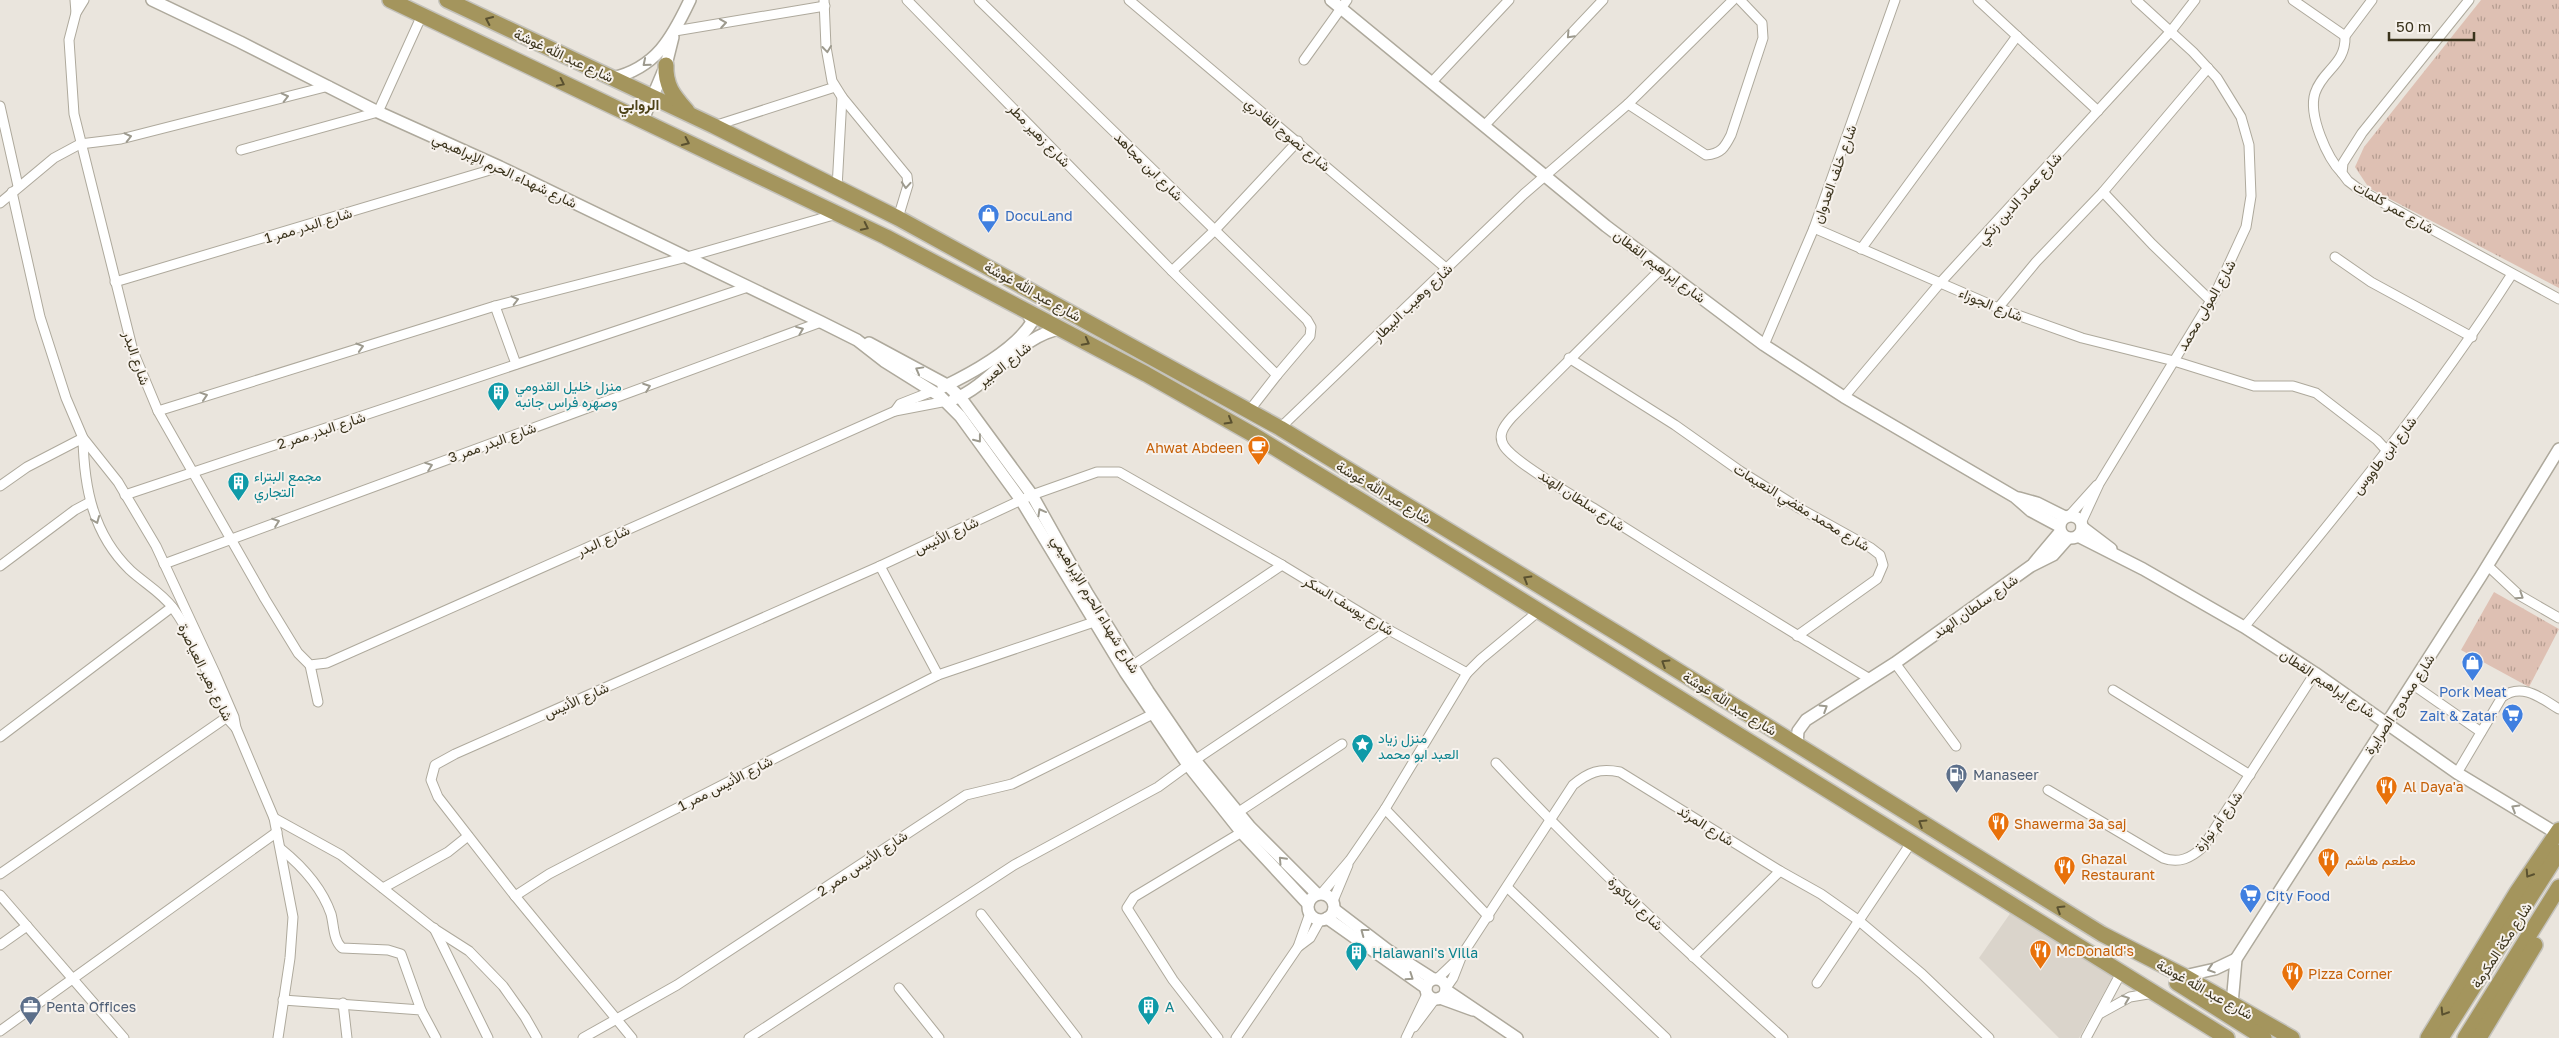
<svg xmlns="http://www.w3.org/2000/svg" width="2559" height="1038" viewBox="0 0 2559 1038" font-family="'Golos Text',Vazirmatn,sans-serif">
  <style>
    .built { fill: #dad4cb }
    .grass { fill: url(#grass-tufts) }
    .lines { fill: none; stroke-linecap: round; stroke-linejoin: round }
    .minor-casing { stroke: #aea99c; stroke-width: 11 }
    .tertiary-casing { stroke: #aea99c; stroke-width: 14 }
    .primary-casing { stroke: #c4c2bb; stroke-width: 18 }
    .minor { stroke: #fff; stroke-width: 9 }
    .tertiary { stroke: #fff; stroke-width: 11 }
    .primary { stroke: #a4955d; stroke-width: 15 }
    .oneway { stroke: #5a5130 }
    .oneway2 { stroke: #9d9a8e }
    .labels { text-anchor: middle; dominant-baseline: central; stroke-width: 4; stroke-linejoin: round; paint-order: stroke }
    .street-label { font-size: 14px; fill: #3b341d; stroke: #f7f2ed }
    .shop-label { font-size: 14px; fill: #366cbe; stroke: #f7f2ed; text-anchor: start }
    .culture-label { font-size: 14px; fill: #0d838f; stroke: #f7f2ed; text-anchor: start }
    .food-label { font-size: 14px; fill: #c56008; stroke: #f7f2ed; text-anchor: start }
    .service-label { font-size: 14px; fill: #4e5e75; stroke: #f7f2ed; text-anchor: start }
    .neighbourhood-label { font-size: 15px; font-weight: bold; fill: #4e4318; stroke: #f7f2ed }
  </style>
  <defs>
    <pattern id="grass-tufts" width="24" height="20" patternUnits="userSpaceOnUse" patternTransform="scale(1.25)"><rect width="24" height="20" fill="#dec0b3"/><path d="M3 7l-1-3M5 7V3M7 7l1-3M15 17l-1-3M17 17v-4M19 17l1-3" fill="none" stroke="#b59d91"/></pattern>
  </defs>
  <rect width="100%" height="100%" fill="#eae5dd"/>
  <polygon class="built" points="2014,908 2111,973 2112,978 2079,1038 2059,1038 1979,958"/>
  <g class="grass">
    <polygon points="2481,0 2559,0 2559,288 2369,188 2355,167 2364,147"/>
    <polygon points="2494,592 2559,629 2529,687 2461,650"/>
  </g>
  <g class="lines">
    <defs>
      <g id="minor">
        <polyline points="75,0 76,13"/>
        <polyline points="84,0 76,13 69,40 74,114 133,351 158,411 265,599 298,653 310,665 327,663 895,411 947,401"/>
        <polyline points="824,0 826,47 832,81 842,97 907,176 908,185 898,218"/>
        <polyline points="907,0 1172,271 1277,375 1310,336 1311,327 1307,320 979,0"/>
        <polyline points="1129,0 1447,269"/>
        <polyline points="1978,0 2098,111"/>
        <polyline points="2293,0 2345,36 2372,0"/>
        <polyline points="2469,0 2362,133 2343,163 2342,173 2348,181 2360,190 2559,299"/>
        <polyline points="675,31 825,6"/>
        <polyline points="1304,60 1347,0"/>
        <polyline points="1431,83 1509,0"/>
        <path d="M1628,104L1706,155C1721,154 1725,147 1731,135L1763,38L1762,23L1740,0"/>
        <polyline points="0,106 18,186"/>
        <polyline points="714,126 835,87"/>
        <polyline points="1484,126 1603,0"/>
        <polyline points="241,150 378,112 422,15"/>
        <path d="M2342,173C2327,158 2308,115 2315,93C2323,69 2346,65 2345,36"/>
        <polyline points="837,188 842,97"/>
        <polyline points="12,192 40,317 66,398 83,438 118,482 156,546 215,673 234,717 236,728 274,818 293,917 290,958 278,1038"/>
        <polyline points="2103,192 2152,244 2211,301"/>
        <polyline points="0,203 54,158 80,144 121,139 329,86"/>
        <polyline points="1814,228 1998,308 2082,338 2174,361 2254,386 2293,386 2316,393 2377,440 2388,452"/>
        <polyline points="1861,249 2017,36"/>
        <polyline points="2335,257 2371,282 2472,337"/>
        <path d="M1662,268L1512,417C1504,426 1497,435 1504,446C1515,463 1575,497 1595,509C1686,566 1777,624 1870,679"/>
        <polyline points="1172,271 1214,231 1298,141"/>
        <polyline points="115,282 500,167"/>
        <polyline points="495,306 516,364"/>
        <polyline points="1998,308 2036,262 2103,192 2208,68"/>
        <polyline points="1764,345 1814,228 1895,0"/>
        <polyline points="1569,358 1675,425 1740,471 1799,508 1871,548 1880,555 1883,565 1877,579 1797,636"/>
        <polyline points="1844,397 1940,283 2171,31 2195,0"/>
        <polyline points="158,411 495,306 687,257 837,214"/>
        <polyline points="895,411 900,404 933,391"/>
        <polyline points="1249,411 1277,375"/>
        <polyline points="1280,428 1524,194 1628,104 1733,0"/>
        <path d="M0,486L27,467L83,438C84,488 93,534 130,570C144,583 161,592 173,608C196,640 210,681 226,717L236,728"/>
        <polyline points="125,495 748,287"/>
        <polyline points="2070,515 2097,485"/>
        <polyline points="2081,523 2099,484 2216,292 2246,227 2251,196 2249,145 2241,117 2217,78 2193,52 2136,0"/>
        <polyline points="164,564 821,322"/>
        <polyline points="2487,565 2519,595 2559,618"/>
        <polyline points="0,566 75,510 90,502"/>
        <polyline points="880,566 938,675"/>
        <path d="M2244,627C2339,513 2432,399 2512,274"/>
        <polyline points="1895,663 1956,746"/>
        <polyline points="310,665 318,702"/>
        <polyline points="1132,666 1282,565"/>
        <polyline points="2412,684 2481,732"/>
        <polyline points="2113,690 2250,775"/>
        <polyline points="0,737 172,607"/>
        <path d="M1496,763C1586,860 1684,949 1783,1038"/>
        <path d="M2457,773L2502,697C2522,682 2541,698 2559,709"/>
        <path d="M2048,790L2163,858C2179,864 2191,858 2203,847L2315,673"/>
        <polyline points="1385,809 1489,917"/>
        <polyline points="1234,815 1342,744"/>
        <polyline points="274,818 341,855 433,928 469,951 503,986 525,1017 537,1038"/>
        <path d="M281,849C302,866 322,888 331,914C334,925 333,940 342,948L388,950L401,954L421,1010"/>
        <polyline points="0,874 230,715"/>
        <polyline points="383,888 448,852 468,836"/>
        <polyline points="1508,888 1666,1038"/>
        <polyline points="1322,893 1350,860 1385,809 1467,673 1481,659 1540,610"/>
        <polyline points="0,895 124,1038"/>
        <polyline points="515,896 549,874 593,851 938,675 1094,622"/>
        <polyline points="1333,901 1348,865"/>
        <polyline points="981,914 1077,1038"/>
        <polyline points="434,928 488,1038"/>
        <polyline points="0,945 27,926"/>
        <polyline points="1298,947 1310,913"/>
        <polyline points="1693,957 1780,871"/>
        <polyline points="1437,979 1460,957"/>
        <polyline points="1817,983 1911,843"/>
        <polyline points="899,988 939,1038"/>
        <path d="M1446,988L1453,978L1462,955L1573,785C1589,772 1599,768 1620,772L1780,871L1821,894L1858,920L1922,974L1989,1038"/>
        <polyline points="283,1000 421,1010 436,1038"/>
        <polyline points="343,1003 347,1038"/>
        <polyline points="2101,1013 2130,997 2154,993"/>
        <polyline points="1414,1027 1435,999"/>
        <polyline points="0,1031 277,832"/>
        <polyline points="583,1038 677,985 966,795 1012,784 1159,711"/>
        <polyline points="632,1038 515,896 438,797 431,780 435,765 455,754 880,566 1032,495 1097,472 1119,472 1282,565 1389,630 1467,673"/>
        <polyline points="749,1038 1014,865 1158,787 1195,760 1389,630"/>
        <polyline points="1218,1038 1173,980 1127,908 1134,897 1247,829"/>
        <polyline points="1236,1038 1298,947 1310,938 1320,920"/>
        <polyline points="1406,1038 1427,994"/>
        <polyline points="2086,1038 2122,971"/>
      </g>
      <g id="tertiary">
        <polyline points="152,0 240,42 378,112 500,167 821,322 857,340 884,361 940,396 960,416 1021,500 1125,672 1188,765 1242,833 1308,904"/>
        <polyline points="1331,0 1606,226 1764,345 1844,397 2015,497 2031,511 2059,526"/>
        <path d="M612,78C656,68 672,38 690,0"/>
        <polyline points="642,122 666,65 673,37"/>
        <polyline points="869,343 947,385 960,397 1032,495 1087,593 1148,691 1195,760 1250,827 1317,894"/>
        <path d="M943,387C972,373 1015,350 1032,322L1025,309"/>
        <path d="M954,399C992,385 1020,334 1061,329"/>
        <polyline points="2019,498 2037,503 2065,517"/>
        <circle cx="2071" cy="527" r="11"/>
        <polyline points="2082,527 2111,549"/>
        <polyline points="2078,536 2143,569 2244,627 2315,673 2457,773 2556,833"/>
        <polyline points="2034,563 2060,532"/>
        <polyline points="1797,745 1798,731 1806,720 1895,663 2031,566 2053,555 2068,538"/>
        <circle cx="1321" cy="907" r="13"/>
        <polyline points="1334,909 1389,951 1433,979"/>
        <polyline points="1327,918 1426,988"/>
        <polyline points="2184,976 2215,969 2236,959"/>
        <circle cx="1436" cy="989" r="10"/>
        <polyline points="1446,990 1517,1038"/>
        <polyline points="1440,998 1473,1010"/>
        <polyline points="2232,1004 2236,959 2481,576 2559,449"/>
      </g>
      <g id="primary">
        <polyline points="390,0 886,237 1146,374 1252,434 1365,503 2227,1038"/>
        <polyline points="447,0 714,126 898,218 1280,428 1630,641 2102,934 2184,976 2292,1038"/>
        <path d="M666,65C665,86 674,96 687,111"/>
        <polyline points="2177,983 2264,1038"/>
        <polyline points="2428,1038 2517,892 2559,830"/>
        <polyline points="2441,1038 2559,852"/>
        <polyline points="2465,1038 2559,887"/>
        <polyline points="2479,1038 2535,945"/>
      </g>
    </defs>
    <use href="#minor" class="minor-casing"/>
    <use href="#tertiary" class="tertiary-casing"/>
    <use href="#primary" class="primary-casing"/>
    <use href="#minor" class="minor"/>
    <use href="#tertiary" class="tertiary"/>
    <use href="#primary" class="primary"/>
  </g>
  <defs><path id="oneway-chevron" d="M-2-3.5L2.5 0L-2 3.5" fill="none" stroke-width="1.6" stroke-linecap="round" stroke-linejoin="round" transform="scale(1.25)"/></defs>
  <g class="oneway">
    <use href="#oneway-chevron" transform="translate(489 20) rotate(-155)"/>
    <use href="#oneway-chevron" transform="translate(561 83) rotate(26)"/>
    <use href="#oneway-chevron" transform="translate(686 142) rotate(25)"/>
    <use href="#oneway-chevron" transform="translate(865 227) rotate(26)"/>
    <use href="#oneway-chevron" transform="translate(1086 342) rotate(28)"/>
    <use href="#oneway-chevron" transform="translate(1229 421) rotate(30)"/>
    <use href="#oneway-chevron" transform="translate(1527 579) rotate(-149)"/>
    <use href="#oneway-chevron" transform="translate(1665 663) rotate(-148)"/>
    <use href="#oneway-chevron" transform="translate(1922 823) rotate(-148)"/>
    <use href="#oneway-chevron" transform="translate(2529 874) rotate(123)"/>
    <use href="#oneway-chevron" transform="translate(2060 909) rotate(-148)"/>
    <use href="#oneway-chevron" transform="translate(2444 1012) rotate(122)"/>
  </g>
  <g class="oneway2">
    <use href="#oneway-chevron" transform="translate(723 23) rotate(-9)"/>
    <use href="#oneway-chevron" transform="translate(1570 35) rotate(133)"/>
    <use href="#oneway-chevron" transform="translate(827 49) rotate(83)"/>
    <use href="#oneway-chevron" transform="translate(646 63) rotate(140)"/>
    <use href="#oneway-chevron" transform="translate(285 97) rotate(-14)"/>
    <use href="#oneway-chevron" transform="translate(128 137) rotate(-14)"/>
    <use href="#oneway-chevron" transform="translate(906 185) rotate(94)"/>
    <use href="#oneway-chevron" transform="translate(515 300) rotate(-14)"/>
    <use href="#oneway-chevron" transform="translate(800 330) rotate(-22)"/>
    <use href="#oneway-chevron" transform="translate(360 347) rotate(-17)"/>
    <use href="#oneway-chevron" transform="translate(919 370) rotate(-151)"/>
    <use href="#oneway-chevron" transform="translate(647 387) rotate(-20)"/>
    <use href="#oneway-chevron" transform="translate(204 396) rotate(-18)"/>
    <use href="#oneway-chevron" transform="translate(978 439) rotate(52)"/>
    <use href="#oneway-chevron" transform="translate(429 466) rotate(-20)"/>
    <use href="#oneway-chevron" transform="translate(1041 512) rotate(-119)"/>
    <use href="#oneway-chevron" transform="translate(96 520) rotate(68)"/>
    <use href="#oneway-chevron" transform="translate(276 522) rotate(-20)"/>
    <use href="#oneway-chevron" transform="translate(2520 596) rotate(33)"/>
    <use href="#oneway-chevron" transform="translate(1824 708) rotate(-32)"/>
    <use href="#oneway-chevron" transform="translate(2515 808) rotate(-149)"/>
    <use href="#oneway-chevron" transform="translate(1282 860) rotate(-133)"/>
    <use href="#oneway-chevron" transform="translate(1364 932) rotate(-143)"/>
    <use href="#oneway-chevron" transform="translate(2211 969) rotate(162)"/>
    <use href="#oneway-chevron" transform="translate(1410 977) rotate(34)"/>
    <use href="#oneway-chevron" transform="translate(2126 999) rotate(-21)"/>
  </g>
  <defs>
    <symbol id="shop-pin" viewBox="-11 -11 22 30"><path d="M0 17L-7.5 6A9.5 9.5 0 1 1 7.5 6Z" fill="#3f7fe0" stroke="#f7f2ed"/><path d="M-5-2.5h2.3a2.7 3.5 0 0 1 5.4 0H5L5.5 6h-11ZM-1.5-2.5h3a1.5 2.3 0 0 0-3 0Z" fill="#fff"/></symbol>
    <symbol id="building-pin" viewBox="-11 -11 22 30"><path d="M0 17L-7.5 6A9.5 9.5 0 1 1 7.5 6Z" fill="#0f9aa8" stroke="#f7f2ed"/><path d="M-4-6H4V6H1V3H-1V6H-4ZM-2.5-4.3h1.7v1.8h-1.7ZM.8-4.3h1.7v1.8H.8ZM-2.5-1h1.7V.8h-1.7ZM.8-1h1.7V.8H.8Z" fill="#fff"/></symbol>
    <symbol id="cafe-pin" viewBox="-11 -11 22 30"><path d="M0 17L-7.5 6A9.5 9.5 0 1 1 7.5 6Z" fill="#e8710a" stroke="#f7f2ed"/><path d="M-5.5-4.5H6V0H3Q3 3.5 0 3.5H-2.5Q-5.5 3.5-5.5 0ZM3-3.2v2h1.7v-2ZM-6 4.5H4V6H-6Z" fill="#fff"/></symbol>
    <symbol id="supermarket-pin" viewBox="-11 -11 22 30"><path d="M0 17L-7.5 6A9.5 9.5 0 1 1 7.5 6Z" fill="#3f7fe0" stroke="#f7f2ed"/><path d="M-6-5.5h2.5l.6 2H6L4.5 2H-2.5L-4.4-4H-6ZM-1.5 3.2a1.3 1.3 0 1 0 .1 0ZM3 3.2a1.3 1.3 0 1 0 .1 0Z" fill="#fff"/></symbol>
    <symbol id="sight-pin" viewBox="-11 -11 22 30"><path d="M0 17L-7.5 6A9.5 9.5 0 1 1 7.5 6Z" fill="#0f9aa8" stroke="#f7f2ed"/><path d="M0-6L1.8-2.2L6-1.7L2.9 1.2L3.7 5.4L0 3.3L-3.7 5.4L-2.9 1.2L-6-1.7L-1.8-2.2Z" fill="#fff"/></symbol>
    <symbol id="fuel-pin" viewBox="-11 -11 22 30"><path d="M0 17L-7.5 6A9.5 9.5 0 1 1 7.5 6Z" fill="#5c6f8a" stroke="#f7f2ed"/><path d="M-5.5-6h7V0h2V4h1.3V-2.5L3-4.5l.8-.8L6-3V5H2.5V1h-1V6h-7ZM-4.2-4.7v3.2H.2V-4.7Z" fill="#fff"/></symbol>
    <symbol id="restaurant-pin" viewBox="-11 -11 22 30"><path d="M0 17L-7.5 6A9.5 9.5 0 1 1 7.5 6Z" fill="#e8710a" stroke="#f7f2ed"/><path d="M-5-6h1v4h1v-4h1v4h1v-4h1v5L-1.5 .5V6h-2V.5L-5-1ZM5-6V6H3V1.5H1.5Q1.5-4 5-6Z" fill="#fff"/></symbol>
    <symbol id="office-pin" viewBox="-11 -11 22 30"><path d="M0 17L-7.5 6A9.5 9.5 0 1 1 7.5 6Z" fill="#5c6f8a" stroke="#f7f2ed"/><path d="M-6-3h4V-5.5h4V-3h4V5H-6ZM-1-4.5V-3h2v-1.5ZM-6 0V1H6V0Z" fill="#fff"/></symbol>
  </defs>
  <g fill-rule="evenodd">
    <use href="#shop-pin" x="976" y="202" width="25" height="34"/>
    <use href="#building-pin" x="486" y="380" width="25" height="34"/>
    <use href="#cafe-pin" x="1246" y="434" width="25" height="34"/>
    <use href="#building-pin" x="226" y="470" width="25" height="34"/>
    <use href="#shop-pin" x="2460" y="650" width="25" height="34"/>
    <use href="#supermarket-pin" x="2500" y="702" width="25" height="34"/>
    <use href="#sight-pin" x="1350" y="732" width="25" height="34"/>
    <use href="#fuel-pin" x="1944" y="762" width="25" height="34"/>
    <use href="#restaurant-pin" x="2374" y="774" width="25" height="34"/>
    <use href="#restaurant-pin" x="1986" y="810" width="25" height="34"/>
    <use href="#restaurant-pin" x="2316" y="846" width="25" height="34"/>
    <use href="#restaurant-pin" x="2052" y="854" width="25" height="34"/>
    <use href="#supermarket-pin" x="2238" y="882" width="25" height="34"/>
    <use href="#restaurant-pin" x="2028" y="938" width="25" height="34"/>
    <use href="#building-pin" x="1344" y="940" width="25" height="34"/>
    <use href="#restaurant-pin" x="2280" y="960" width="25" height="34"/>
    <use href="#office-pin" x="18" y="994" width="25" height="34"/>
    <use href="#building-pin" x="1136" y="994" width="25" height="34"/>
  </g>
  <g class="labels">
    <g class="street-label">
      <text transform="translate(564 55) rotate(25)">شارع عبد الله غوشة</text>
      <text transform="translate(1288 134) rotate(40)">شارع نصوح القادري</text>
      <text transform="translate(1040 135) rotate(46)">شارع زهير مطر</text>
      <text transform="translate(1149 166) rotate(45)">شارع ابن مجاهد</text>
      <text transform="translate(505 170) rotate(25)">شارع شهداء الحرم الإبراهيمي</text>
      <text transform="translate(1834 174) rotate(-70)">شارع خلف العدوان</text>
      <text transform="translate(2019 198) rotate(-48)">شارع عماد الدين زنكي</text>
      <text transform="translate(2394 207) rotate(30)">شارع عمر كلمات</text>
      <text transform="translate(308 225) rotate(-17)">شارع البدر ممر 1</text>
      <text transform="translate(1660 266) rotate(37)">شارع إبراهيم القطان</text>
      <text transform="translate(1033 291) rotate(29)">شارع عبد الله غوشة</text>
      <text transform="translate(1412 302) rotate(-44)">شارع وهيب البيطار</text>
      <text transform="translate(1991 304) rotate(22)">شارع الجوزاء</text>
      <text transform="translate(2206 305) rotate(-60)">شارع المولى محمد</text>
      <text transform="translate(137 358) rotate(71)">شارع البدر</text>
      <text transform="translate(1004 364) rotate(-38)">شارع العبير</text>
      <text transform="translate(321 430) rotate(-18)">شارع البدر ممر 2</text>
      <text transform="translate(492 442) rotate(-20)">شارع البدر ممر 3</text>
      <text transform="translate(2384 455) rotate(-52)">شارع ابن طاووس</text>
      <text transform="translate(1384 492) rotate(31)">شارع عبد الله غوشة</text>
      <text transform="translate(1582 500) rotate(33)">شارع سلطان الهند</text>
      <text transform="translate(1802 507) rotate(31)">شارع محمد مفضي النعيمات</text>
      <text transform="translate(946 535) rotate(-25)">شارع الأنيس</text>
      <text transform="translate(603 540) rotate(-24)">شارع البدر</text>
      <text transform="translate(1096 604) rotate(59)">شارع شهداء الحرم الإبراهيمي</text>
      <text transform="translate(1349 605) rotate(31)">شارع يوسف السكر</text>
      <text transform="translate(1975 606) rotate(-35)">شارع سلطان الهند</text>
      <text transform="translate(206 672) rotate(64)">شارع زهير العياصرة</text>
      <text transform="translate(2328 683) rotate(34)">شارع إبراهيم القطان</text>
      <text transform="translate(576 700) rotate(-24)">شارع الأنيس</text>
      <text transform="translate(1730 703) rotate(32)">شارع عبد الله غوشة</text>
      <text transform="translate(2399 704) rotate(-57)">شارع ممدوح الصرايرة</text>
      <text transform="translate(725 783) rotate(-27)">شارع الأنيس ممر 1</text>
      <text transform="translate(2218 821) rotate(-54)">شارع أم نوارة</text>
      <text transform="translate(1706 825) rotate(32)">شارع المرثد</text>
      <text transform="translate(862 863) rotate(-34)">شارع الأنيس ممر 2</text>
      <text transform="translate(1636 903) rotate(44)">شارع الباكورة</text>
      <text transform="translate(2501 945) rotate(-57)">شارع مكة المكرمة</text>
      <text transform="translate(2205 989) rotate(29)">شارع عبد الله غوشة</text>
    </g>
    <g class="shop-label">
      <text x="1005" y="215">DocuLand</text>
      <text x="2473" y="691" text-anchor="middle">Pork Meat</text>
      <text x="2497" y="715" text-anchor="end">Zait &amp; Zatar</text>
      <text x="2266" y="895">City Food</text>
    </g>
    <g class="culture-label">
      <text x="515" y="385">منزل خليل القدومي<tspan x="515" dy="16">وصهره فراس جانبه</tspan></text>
      <text x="254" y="475">مجمع البتراء<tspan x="254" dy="16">التجاري</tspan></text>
      <text x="1378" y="737">منزل زياد<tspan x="1378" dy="16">العبد ابو محمد</tspan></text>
      <text x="1372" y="952">Halawani's Villa</text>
      <text x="1165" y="1006">A</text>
    </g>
    <g class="food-label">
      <text x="1243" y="447" text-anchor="end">Ahwat Abdeen</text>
      <text x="2403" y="786">Al Daya'a</text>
      <text x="2014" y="823">Shawerma 3a saj</text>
      <text x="2081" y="858">Ghazal<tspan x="2081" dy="16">Restaurant</tspan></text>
      <text x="2345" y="859">مطعم هاشم</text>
      <text x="2056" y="950">McDonald's</text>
      <text x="2308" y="973">Pizza Corner</text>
    </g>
    <g class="service-label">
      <text x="1973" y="774">Manaseer</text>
      <text x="46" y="1006">Penta Offices</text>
    </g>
    <g class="neighbourhood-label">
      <text x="639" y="104">الروابي</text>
    </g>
  </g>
  <path d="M2389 32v8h85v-8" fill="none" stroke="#3b341d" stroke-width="2.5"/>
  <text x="2396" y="32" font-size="15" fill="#3b341d" stroke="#f7f2ed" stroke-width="4" paint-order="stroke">50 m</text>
</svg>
